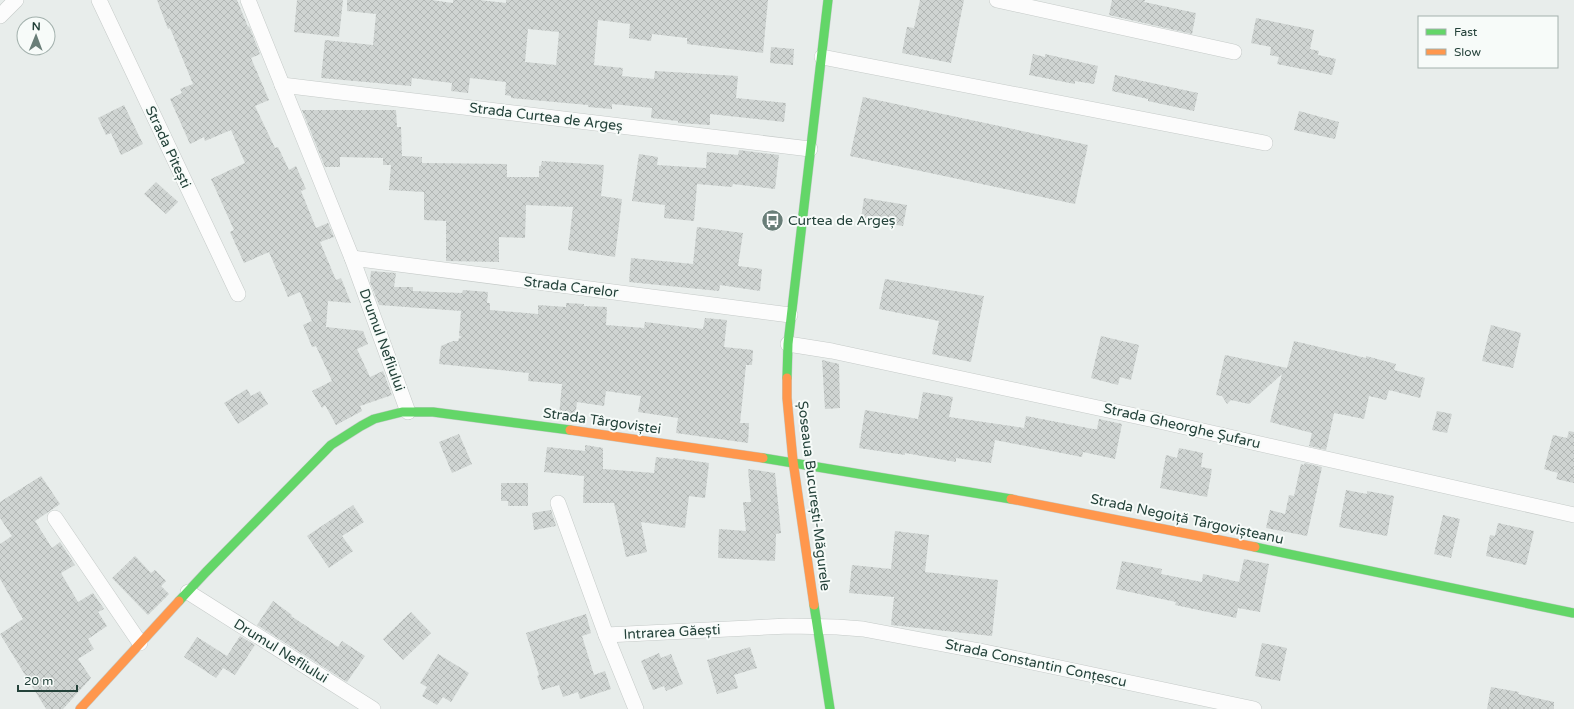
<svg xmlns="http://www.w3.org/2000/svg" width="1574" height="709" viewBox="0 0 1574 709" font-family="'Varela Round',sans-serif">
  <style>
    .building { fill: url(#building-cross-hatch); fill-rule: evenodd }
    .lines { fill: none; stroke-linecap: round; stroke-linejoin: round }
    .street-casing { stroke: #c5cac8; stroke-width: 16 }
    .fast-casing { stroke: #c3cbc8; stroke-width: 10 }
    .slow-casing { stroke: #c3cbc8; stroke-width: 10 }
    .street { stroke: #fcfcfc; stroke-width: 15 }
    .fast { stroke: #63d668; stroke-width: 9 }
    .slow { stroke: #ff974d; stroke-width: 9 }
    .labels { text-anchor: middle; dominant-baseline: central; stroke-width: 4; stroke-linejoin: round; paint-order: stroke }
    .street-label { font-size: 14px; fill: #24423a; stroke: #f7fbf9 }
    .poi-label { font-size: 14px; fill: #24423a; stroke: #f7fbf9; text-anchor: start }
  </style>
  <defs>
    <pattern id="building-cross-hatch" width="8" height="8" patternUnits="userSpaceOnUse"><rect width="8" height="8" fill="#cfd4d2"/><path d="M0 0l8 8M0 8l8-8" fill="none" stroke="#b2b7b5"/></pattern>
  </defs>
  <rect width="100%" height="100%" fill="#e8edeb"/>
  <g class="building">
    <polygon points="157,0 237,0 248,27 249,26 260,54 251,58 269,100 255,106 275,148 278,147 289,170 296,166 306,189 301,191 316,228 328,223 334,237 320,242 336,280 341,278 351,303 328,301 326,327 363,331 368,344 357,349 370,377 383,371 392,395 360,406 362,411 336,425 325,405 322,408 312,391 332,381 316,346 312,347 303,325 312,321 300,292 288,297 269,252 244,263 230,232 234,230 211,179 245,163 231,130 205,141 204,137 190,144 170,99 182,93 180,89 193,84 170,28 168,29"/>
    <polygon points="297,0 343,0 339,37 294,32"/>
    <path d="M347,0H431L453,3V0H479L506,3V0H768L763,53L687,44V38L652,34L651,41L629,38L630,24L598,20L594,65L623,68L622,76L654,79L655,71L738,76L736,98L786,103L784,122L710,114V125L678,123V121L651,118L652,108L612,104V109L588,107V105L511,98V96L505,95L506,82L470,78L468,93L451,91L452,83L412,78L411,86L321,78L325,40L373,45L376,14L347,11ZM528,29L559,32L556,65L525,62Z"/>
    <polygon points="920,0 964,0 951,63 902,53 907,27 914,28"/>
    <polygon points="1112,0 1145,0 1144,2 1196,13 1192,34 1109,15"/>
    <polygon points="1256,18 1314,30 1310,49 1319,51 1318,55 1336,59 1332,75 1277,64 1279,57 1270,55 1271,47 1251,43"/>
    <polygon points="771,47 794,49 793,65 770,63"/>
    <polygon points="1033,54 1045,57 1045,54 1098,66 1094,84 1075,81 1075,84 1029,75"/>
    <polygon points="1115,75 1198,93 1194,111 1148,101 1148,99 1112,91"/>
    <polygon points="863,97 1088,145 1075,204 850,156"/>
    <polygon points="124,105 143,144 121,155 111,133 106,135 98,118"/>
    <polygon points="302,110 396,110 397,127 401,127 402,156 422,157 422,163 507,164 507,177 539,177 539,166 541,166 542,161 604,165 601,196 622,199 615,257 568,250 573,207 526,205 525,238 499,237 499,262 446,261 446,221 424,220 424,192 389,190 391,165 383,165 383,158 340,157 340,167 325,167"/>
    <polygon points="1299,111 1339,122 1335,139 1294,130"/>
    <polygon points="739,150 779,155 775,189 733,184 732,187 697,184 694,221 664,218 665,205 632,201 639,154 658,157 657,165 706,168 707,152 738,155"/>
    <polygon points="156,182 178,202 166,214 144,194"/>
    <polygon points="864,198 907,205 903,226 861,219"/>
    <polygon points="697,227 743,233 738,266 762,269 760,291 720,285 719,291 629,282 631,258 693,264"/>
    <polygon points="371,271 396,273 394,287 413,287 413,291 462,293 463,290 488,292 487,303 490,303 490,310 538,314 538,305 566,307 566,303 584,304 584,306 607,307 606,325 644,328 645,322 703,329 705,318 727,320 724,347 753,350 752,365 746,365 740,423 749,423 748,443 676,433 678,418 638,412 641,396 606,391 604,406 577,402 575,418 559,416 562,384 528,381 529,373 439,364 441,346 453,341 458,341 459,338 462,337 459,336 461,311 379,305 370,282"/>
    <polygon points="885,279 984,296 971,362 932,354 939,321 879,309"/>
    <polygon points="1491,325 1521,333 1513,368 1482,361"/>
    <polygon points="1101,336 1139,345 1131,380 1120,377 1118,385 1091,378"/>
    <polygon points="1294,341 1366,358 1366,356 1396,364 1394,370 1425,378 1420,398 1389,390 1386,400 1369,396 1364,419 1334,413 1326,450 1309,446 1312,433 1270,422 1282,374 1249,404 1231,400 1227,404 1222,396 1216,395 1225,355 1287,368"/>
    <polygon points="822,360 839,364 840,408 825,409"/>
    <polygon points="247,389 251,396 260,391 268,404 238,424 224,403"/>
    <polygon points="923,392 953,397 949,417 1024,428 1026,416 1093,429 1097,429 1099,419 1122,424 1115,459 1083,452 1082,457 995,440 991,463 956,458 956,462 905,453 905,455 859,448 865,410 918,419"/>
    <polygon points="1437,411 1452,414 1447,433 1432,430"/>
    <polygon points="1569,431 1574,432 1574,483 1556,479 1558,473 1544,469 1553,435 1567,438"/>
    <polygon points="459,434 472,464 452,473 439,442"/>
    <polygon points="585,445 603,448 603,469 654,473 656,457 673,459 673,458 709,463 705,498 689,496 685,528 641,522 647,552 626,557 614,503 583,503 584,476 544,472 547,447 585,451"/>
    <polygon points="1179,448 1203,453 1201,467 1212,469 1207,497 1160,488 1166,455 1177,458"/>
    <polygon points="1305,463 1322,467 1307,536 1266,528 1270,510 1285,514 1289,495 1294,496 1301,464 1304,465"/>
    <polygon points="748,469 775,473 781,533 776,534 775,561 718,558 719,529 746,531 743,502 751,502"/>
    <polygon points="41,476 60,504 35,521 52,548 60,542 75,565 61,573 78,602 93,593 104,609 98,612 107,626 88,639 94,649 78,659 91,678 63,709 46,709 0,634 23,619 0,579 0,544 12,536 0,518 0,502"/>
    <polygon points="501,483 528,483 528,506 508,506 508,501 501,501"/>
    <polygon points="1346,490 1367,494 1367,491 1394,496 1387,536 1339,527"/>
    <polygon points="353,505 364,522 342,536 353,551 329,568 307,536"/>
    <polygon points="551,510 556,526 534,530 532,513"/>
    <polygon points="1443,515 1460,519 1451,558 1434,554"/>
    <polygon points="1498,523 1534,531 1526,565 1486,556 1490,535 1495,536"/>
    <polygon points="895,531 929,535 925,572 998,580 992,636 891,625 894,597 849,593 852,565 891,569"/>
    <polygon points="135,556 151,573 155,570 166,581 161,586 169,594 148,615 112,578"/>
    <polygon points="1244,559 1269,564 1260,612 1238,608 1236,618 1175,605 1176,602 1116,589 1122,561 1162,569 1161,574 1202,582 1203,574 1239,582"/>
    <polygon points="273,601 292,615 291,616 338,647 342,641 365,656 347,682 257,625"/>
    <polygon points="411,612 431,633 403,660 383,639"/>
    <polygon points="586,614 591,633 582,636 594,675 605,671 611,689 580,699 578,692 563,697 559,685 542,690 537,676 539,675 526,633"/>
    <polygon points="240,636 255,645 235,675 223,668 216,678 184,657 197,637 227,656"/>
    <polygon points="1262,643 1287,648 1280,681 1255,676"/>
    <polygon points="750,647 757,668 734,675 738,688 717,694 707,660"/>
    <polygon points="659,653 661,658 671,654 683,684 666,691 664,686 653,690 641,661"/>
    <polygon points="438,654 469,673 451,702 443,697 437,705 422,696 427,687 420,683"/>
    <polygon points="1491,687 1519,692 1518,694 1554,702 1554,709 1487,709"/>
  </g>
  <g class="lines">
    <defs>
      <g id="street">
        <polyline points="99,0 238,294"/>
        <polyline points="248,0 352,258 408,412"/>
        <polyline points="997,0 1234,52"/>
        <polyline points="0,16 16,0"/>
        <polyline points="822,57 1265,143"/>
        <polyline points="282,85 810,149"/>
        <polyline points="352,258 790,315"/>
        <polyline points="788,344 832,351 1159,421 1574,515"/>
        <polyline points="558,503 606,635 636,709"/>
        <polyline points="55,518 140,643"/>
        <polyline points="188,592 373,709"/>
        <polyline points="606,635 789,626 837,627 863,629 980,651 1254,709"/>
      </g>
      <g id="fast">
        <polyline points="787,378 788,344 828,0"/>
        <polyline points="763,458 1011,499"/>
        <polyline points="1255,547 1573,613"/>
        <polyline points="179,601 206,572 331,445 361,426 374,419 402,412 433,412 570,430"/>
        <polyline points="814,605 830,709"/>
      </g>
      <g id="slow">
        <polyline points="787,378 787,398 793,461 814,605"/>
        <polyline points="570,430 763,458"/>
        <polyline points="1011,499 1255,547"/>
        <polyline points="80,709 179,601"/>
      </g>
    </defs>
    <use href="#street" class="street-casing"/>
    <use href="#fast" class="fast-casing"/>
    <use href="#slow" class="slow-casing"/>
    <use href="#street" class="street"/>
    <use href="#fast" class="fast"/>
    <use href="#slow" class="slow"/>
  </g>
  <defs>
    <symbol id="bus-disc" viewBox="-11 -11 22 22"><circle r="9.5" fill="#697e78" stroke="#f7fbf9"/><path d="M-5-6H5V4H4V6H2V4H-2V6H-4V4H-5ZM-3.5-4V0h7V-4ZM-3.5 1.2v1.5H-2V1.2ZM2 1.2v1.5H3.5V1.2Z" fill="#fff"/></symbol>
  </defs>
  <g fill-rule="evenodd">
    <use href="#bus-disc" x="760" y="208" width="25" height="25"/>
  </g>
  <g class="labels">
    <g class="street-label">
      <text transform="translate(546 117) rotate(7)">Strada Curtea de Argeș</text>
      <text transform="translate(168 147) rotate(65)">Strada Pitești</text>
      <text transform="translate(571 287) rotate(7)">Strada Carelor</text>
      <text transform="translate(382 340) rotate(70)">Drumul Nefliului</text>
      <text transform="translate(602 421) rotate(8)">Strada Târgoviștei</text>
      <text transform="translate(1182 426) rotate(13)">Strada Gheorghe Șufaru</text>
      <text transform="translate(814 496) rotate(83)">Șoseaua București-Măgurele</text>
      <text transform="translate(1187 519) rotate(12)">Strada Negoiță Târgovișteanu</text>
      <text transform="translate(672 632) rotate(-3)">Intrarea Găești</text>
      <text transform="translate(281 651) rotate(32)">Drumul Nefliului</text>
      <text transform="translate(1036 663) rotate(12)">Strada Constantin Conțescu</text>
    </g>
    <g class="poi-label">
      <text x="788" y="220">Curtea de Argeș</text>
    </g>
  </g>
  <rect x="1418" y="16" width="140" height="52" fill="#f7fbf9" stroke="#a3b1ad"/>
  <rect x="1426" y="29" width="20" height="6" fill="#63d668" stroke="#a3b1ad"/>
  <text x="1454" y="36" font-size="12" fill="#24423a">Fast</text>
  <rect x="1426" y="49" width="20" height="6" fill="#ff974d" stroke="#a3b1ad"/>
  <text x="1454" y="56" font-size="12" fill="#24423a">Slow</text>
  <g transform="translate(36 36) rotate(1)"><circle r="19" fill="#f7fbf9" stroke="#a3b1ad"/>
  <path d="M0-3L7 15L0 10L-7 15Z" fill="#697e78"/>
  <text y="-6" font-size="11" font-weight="bold" text-anchor="middle" fill="#24423a">N</text>
  </g>
  <path d="M18 685v6h59v-6" fill="none" stroke="#24423a" stroke-width="2"/>
  <text x="24" y="685" font-size="12" fill="#24423a" stroke="#f7fbf9" stroke-width="3" paint-order="stroke">20 m</text>
</svg>
